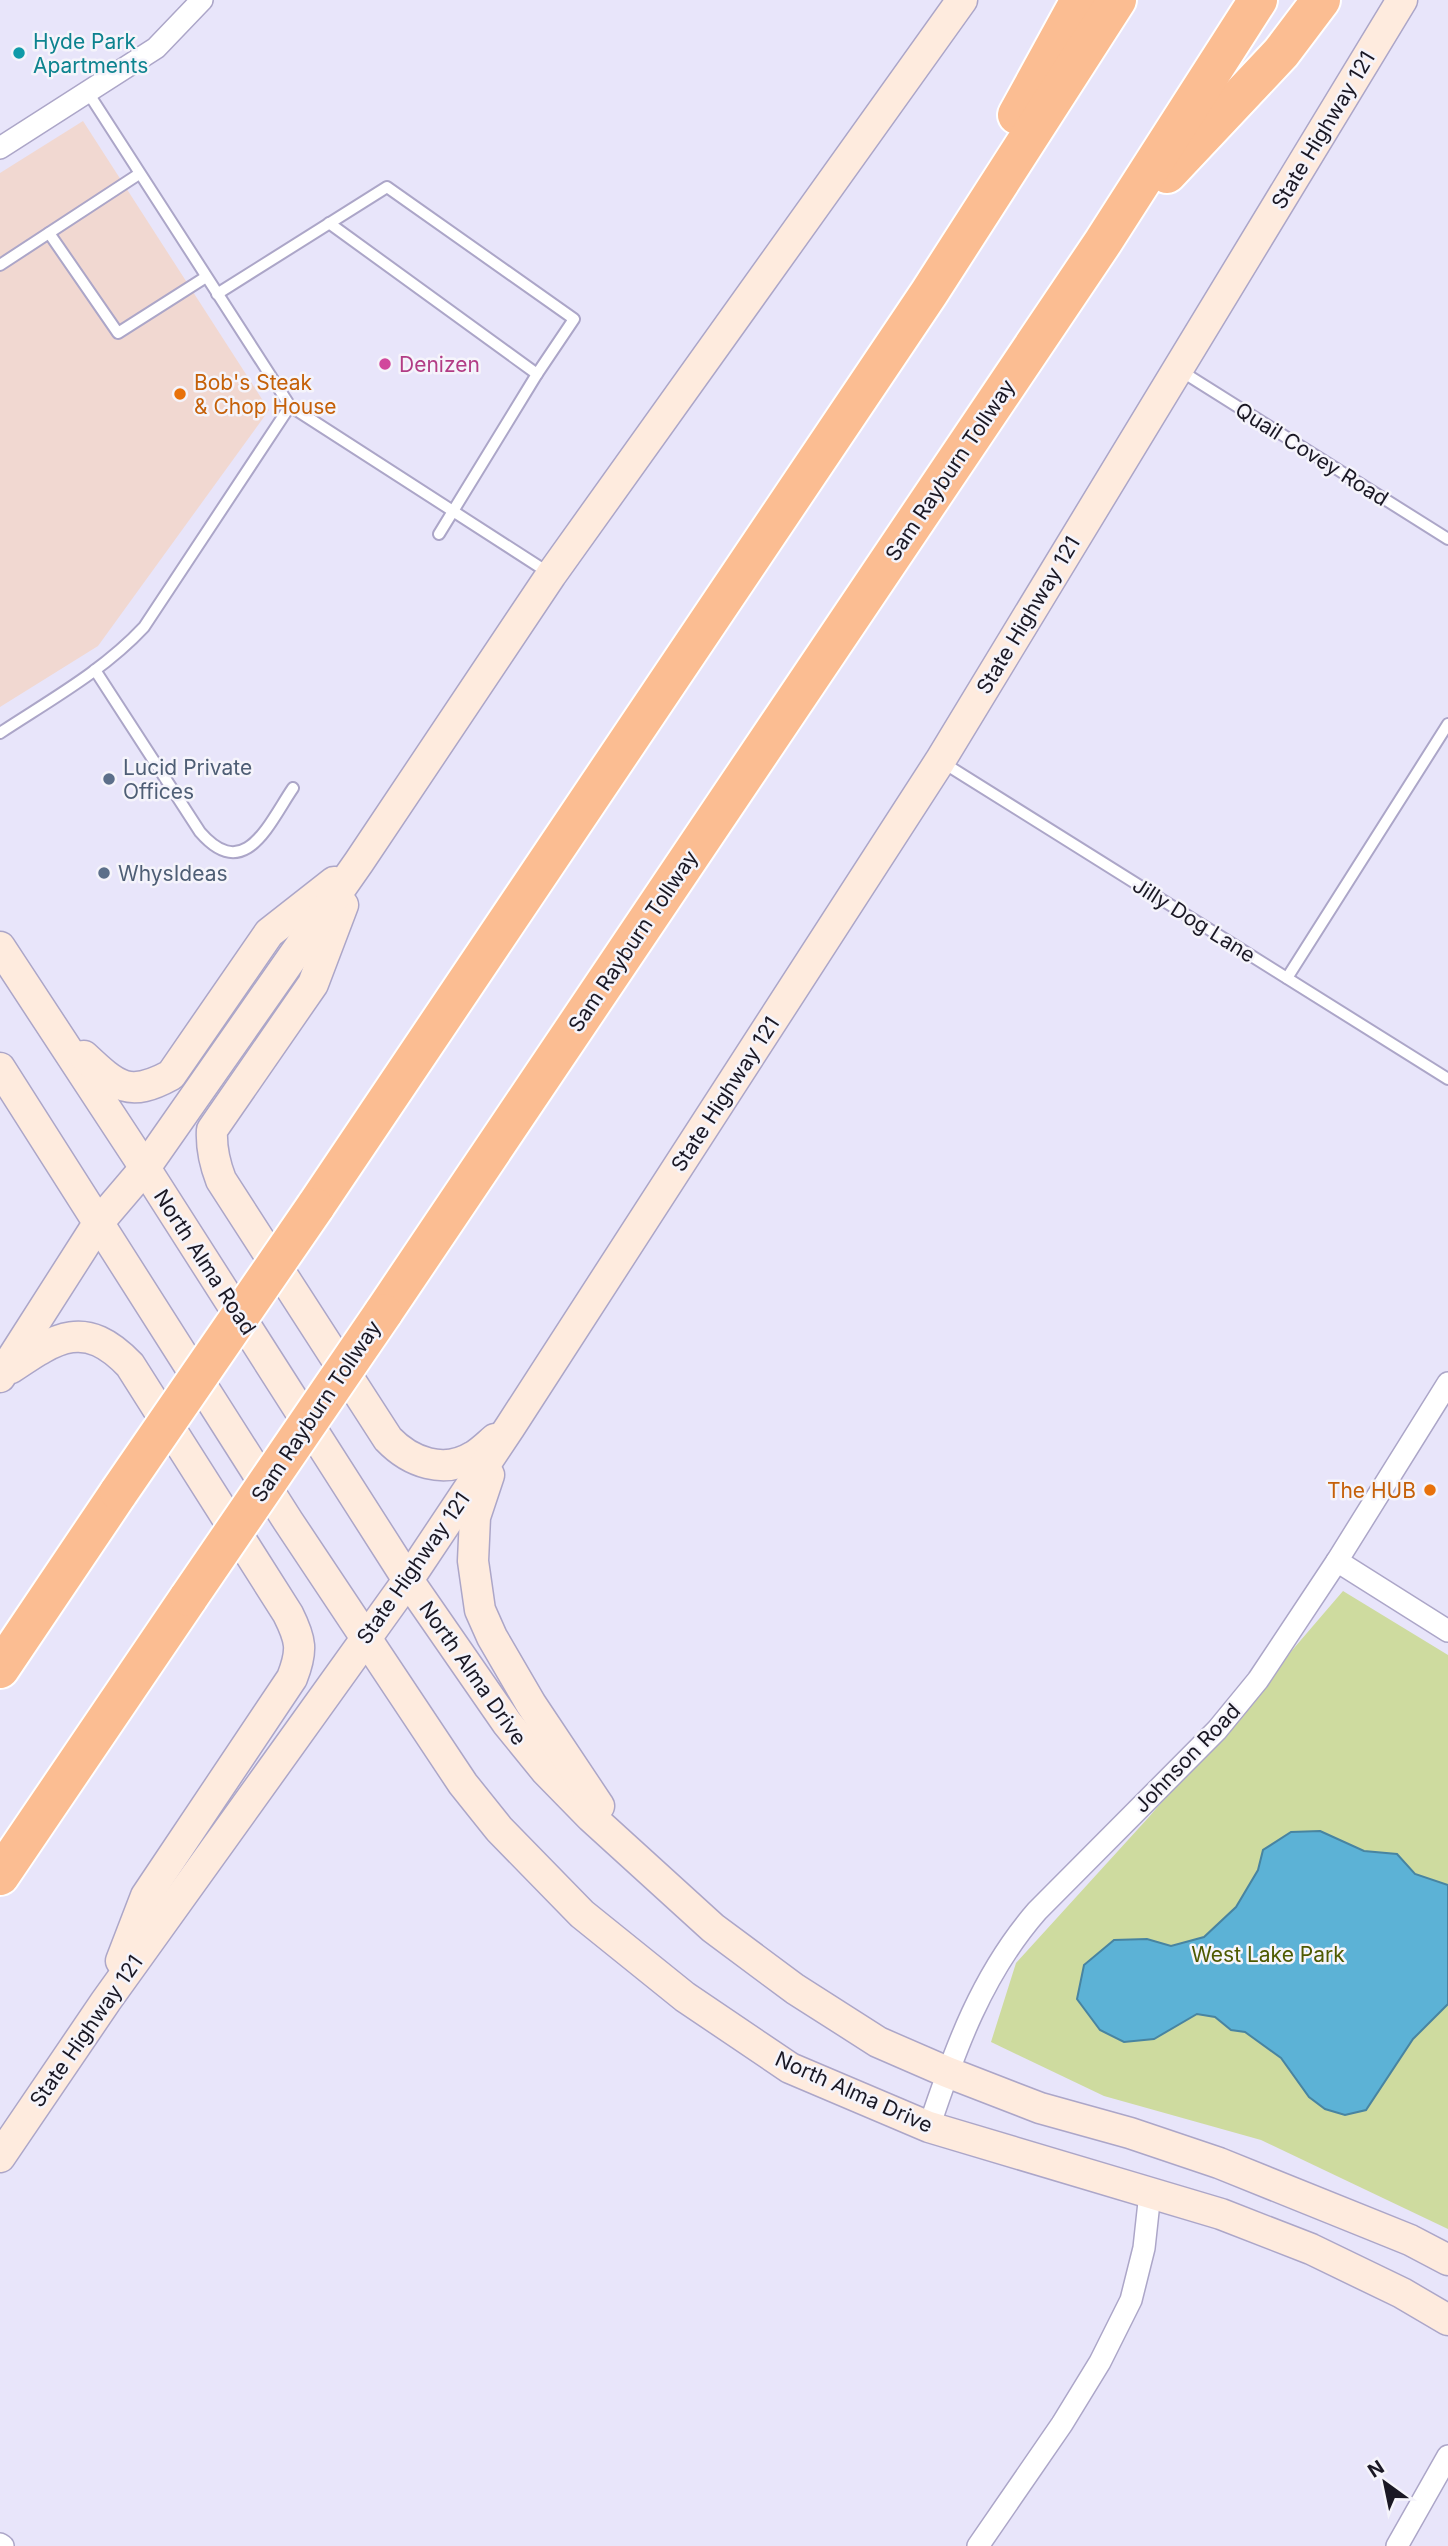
<svg xmlns="http://www.w3.org/2000/svg" width="1448" height="2546" viewBox="0 0 1448 2546" font-family="Inter,sans-serif">
  <style>
    .commercial { fill: #f1d8d1 }
    .green { fill: #cedb9f }
    .water { fill: #5cb2d6; stroke: #4884a1; stroke-width: 2 }
    .lines { fill: none; stroke-linecap: round; stroke-linejoin: round }
    .lane-casing { stroke: #aca6c8; stroke-width: 14 }
    .street-casing { stroke: #aca6c8; stroke-width: 24 }
    .secondary-casing { stroke: #aca6c8; stroke-width: 33 }
    .highway-casing { stroke: #fff; stroke-width: 42 }
    .lane { stroke: #fff; stroke-width: 10 }
    .street { stroke: #fff; stroke-width: 21 }
    .secondary { stroke: #feebde; stroke-width: 30 }
    .highway { stroke: #fbbd92; stroke-width: 38 }
    .highway-bridge-casing { stroke: #fff; stroke-width: 42; stroke-linecap: butt }
    .highway-bridge { stroke: #fbbd92; stroke-width: 38 }
    .culture-dot { fill: #0f9aa8; stroke: #f5f4fb; stroke-width: 2.5 }
    .hotel-dot { fill: #d1479c; stroke: #f5f4fb; stroke-width: 2.5 }
    .food-dot { fill: #e8710a; stroke: #f5f4fb; stroke-width: 2.5 }
    .service-dot { fill: #5c6f8a; stroke: #f5f4fb; stroke-width: 2.5 }
    .labels { text-anchor: middle; dominant-baseline: central; stroke-width: 5; stroke-linejoin: round; paint-order: stroke }
    .culture-label { font-size: 21px; fill: #0d838f; stroke: #f5f4fb; text-anchor: start }
    .street-label { font-size: 21px; fill: #1a1824; stroke: #f5f4fb }
    .hotel-label { font-size: 21px; fill: #b23c85; stroke: #f5f4fb; text-anchor: start }
    .food-label { font-size: 21px; fill: #c56008; stroke: #f5f4fb; text-anchor: start }
    .service-label { font-size: 21px; fill: #4e5e75; stroke: #f5f4fb; text-anchor: start }
    .park-label { font-size: 21px; fill: #4e5a01; stroke: #f5f4fb }
  </style>
  <rect width="100%" height="100%" fill="#e8e5fa"/>
  <polygon class="commercial" points="83,121 269,410 98,646 0,707 0,173"/>
  <polygon class="green" points="1343,1591 1448,1655 1448,2229 1261,2140 1104,2096 991,2042 1016,1963 1148,1818"/>
  <polygon class="water" points="1320,1831 1364,1851 1397,1854 1415,1874 1448,1885 1448,2004 1413,2039 1366,2110 1345,2115 1325,2109 1309,2097 1281,2058 1245,2032 1231,2030 1215,2017 1197,2014 1154,2039 1124,2042 1100,2030 1077,1999 1084,1965 1114,1940 1147,1939 1171,1946 1204,1937 1236,1907 1258,1870 1263,1850 1291,1832"/>
  <g class="lines">
    <defs>
      <g id="lane">
        <polyline points="87,91 290,406 549,573"/>
        <polyline points="329,223 537,374 439,534"/>
        <polyline points="49,233 118,333 206,277"/>
        <polyline points="0,265 139,174"/>
        <polyline points="217,294 387,187 574,319 537,374"/>
        <polyline points="1181,371 1448,539"/>
        <path d="M95,670L200,832C245,884 269,823 293,788"/>
        <path d="M0,733C50,700 103,671 144,627L290,406"/>
        <polyline points="942,762 1448,1079"/>
        <polyline points="1287,978 1448,724"/>
      </g>
      <g id="street">
        <polyline points="0,148 156,48 202,0"/>
        <polyline points="1337,1561 1448,1631"/>
        <path d="M929,2127C955,2049 982,1974 1037,1911L1217,1730L1258,1680L1337,1561L1448,1383"/>
        <polyline points="0,2544 3,2546"/>
        <polyline points="978,2546 1062,2424 1100,2362 1131,2300 1144,2248 1150,2193"/>
        <polyline points="1397,2546 1448,2456"/>
      </g>
      <g id="secondary">
        <path d="M343,905L313,984L212,1130C211,1148 214,1162 221,1180L388,1439C410,1462 444,1475 474,1456C481,1452 488,1445 495,1439"/>
        <polyline points="0,947 145,1168 408,1580 507,1723 546,1771 591,1817 713,1928 795,1989 878,2042 947,2072 1040,2108 1130,2133 1219,2163 1410,2240 1448,2260"/>
        <path d="M84,1056C117,1087 129,1098 171,1075L269,933L334,882"/>
        <polyline points="0,1068 288,1521 463,1784 499,1829 582,1914 685,1997 790,2068 929,2127 1221,2214 1311,2249 1402,2293 1448,2320"/>
        <path d="M11,1368C57,1337 85,1318 130,1365L288,1614C301,1640 303,1650 292,1678L146,1896L121,1961"/>
        <polyline points="0,1377 99,1222 145,1168 359,862 551,575 962,0"/>
        <polyline points="489,1475 475,1517 473,1561 480,1610 492,1637 531,1704 599,1806"/>
        <polyline points="0,2157 106,2001 408,1580 510,1427 940,761 1402,0"/>
      </g>
      <g id="highway">
        <polyline points="1017,115 1080,0"/>
        <polyline points="1167,174 1281,53 1321,0"/>
        <polyline points="315,1207 929,293 1117,0"/>
        <polyline points="383,1313 1103,242 1258,0"/>
        <polyline points="0,1669 119,1492"/>
        <polyline points="0,1876 189,1597"/>
      </g>
    </defs>
    <use href="#lane" class="lane-casing"/>
    <use href="#street" class="street-casing"/>
    <use href="#secondary" class="secondary-casing"/>
    <use href="#highway" class="highway-casing"/>
    <use href="#lane" class="lane"/>
    <use href="#street" class="street"/>
    <use href="#secondary" class="secondary"/>
    <use href="#highway" class="highway"/>
    <defs>
      <g id="highway-bridge">
        <polyline points="119,1492 315,1207"/>
        <polyline points="189,1597 383,1313"/>
      </g>
    </defs>
    <use href="#highway-bridge" class="highway-bridge-casing"/>
    <use href="#highway-bridge" class="highway-bridge"/>
  </g>
  <circle class="culture-dot" cx="19" cy="53" r="7"/>
  <circle class="hotel-dot" cx="385" cy="364" r="7"/>
  <g class="food-dot">
    <circle cx="180" cy="394" r="7"/>
    <circle cx="1430" cy="1490" r="7"/>
  </g>
  <g class="service-dot">
    <circle cx="109" cy="779" r="7"/>
    <circle cx="104" cy="873" r="7"/>
  </g>
  <g class="labels">
    <g class="culture-label">
      <text x="33" y="41">Hyde Park<tspan x="33" dy="24">Apartments</tspan></text>
    </g>
    <g class="street-label">
      <text transform="translate(1323 130) rotate(-59)">State Highway 121</text>
      <text transform="translate(1312 454) rotate(32)">Quail Covey Road</text>
      <text transform="translate(950 470) rotate(-56)">Sam Rayburn Tollway</text>
      <text transform="translate(1028 615) rotate(-59)">State Highway 121</text>
      <text transform="translate(1194 920) rotate(32)">Jilly Dog Lane</text>
      <text transform="translate(633 941) rotate(-56)">Sam Rayburn Tollway</text>
      <text transform="translate(725 1094) rotate(-57)">State Highway 121</text>
      <text transform="translate(205 1262) rotate(57)">North Alma Road</text>
      <text transform="translate(316 1411) rotate(-56)">Sam Rayburn Tollway</text>
      <text transform="translate(413 1568) rotate(-55)">State Highway 121</text>
      <text transform="translate(473 1673) rotate(55)">North Alma Drive</text>
      <text transform="translate(1187 1758) rotate(-46)">Johnson Road</text>
      <text transform="translate(86 2031) rotate(-55)">State Highway 121</text>
      <text transform="translate(854 2092) rotate(24)">North Alma Drive</text>
    </g>
    <g class="hotel-label">
      <text x="399" y="364">Denizen</text>
    </g>
    <g class="food-label">
      <text x="194" y="382">Bob's Steak<tspan x="194" dy="24">&amp; Chop House</tspan></text>
      <text x="1416" y="1490" text-anchor="end">The HUB</text>
    </g>
    <g class="service-label">
      <text x="123" y="767">Lucid Private<tspan x="123" dy="24">Offices</tspan></text>
      <text x="118" y="873">WhysIdeas</text>
    </g>
    <g class="park-label">
      <text x="1268" y="1954">West Lake Park</text>
    </g>
  </g>
  <g transform="translate(1385 2483) rotate(327)" stroke="#f5f4fb" stroke-width="5" paint-order="stroke">
  <path d="M0-5L12 26L0 18L-12 26Z" fill="#1a1824"/>
  <text y="-10" font-size="19" font-weight="bold" text-anchor="middle" fill="#1a1824">N</text>
  </g>
</svg>
